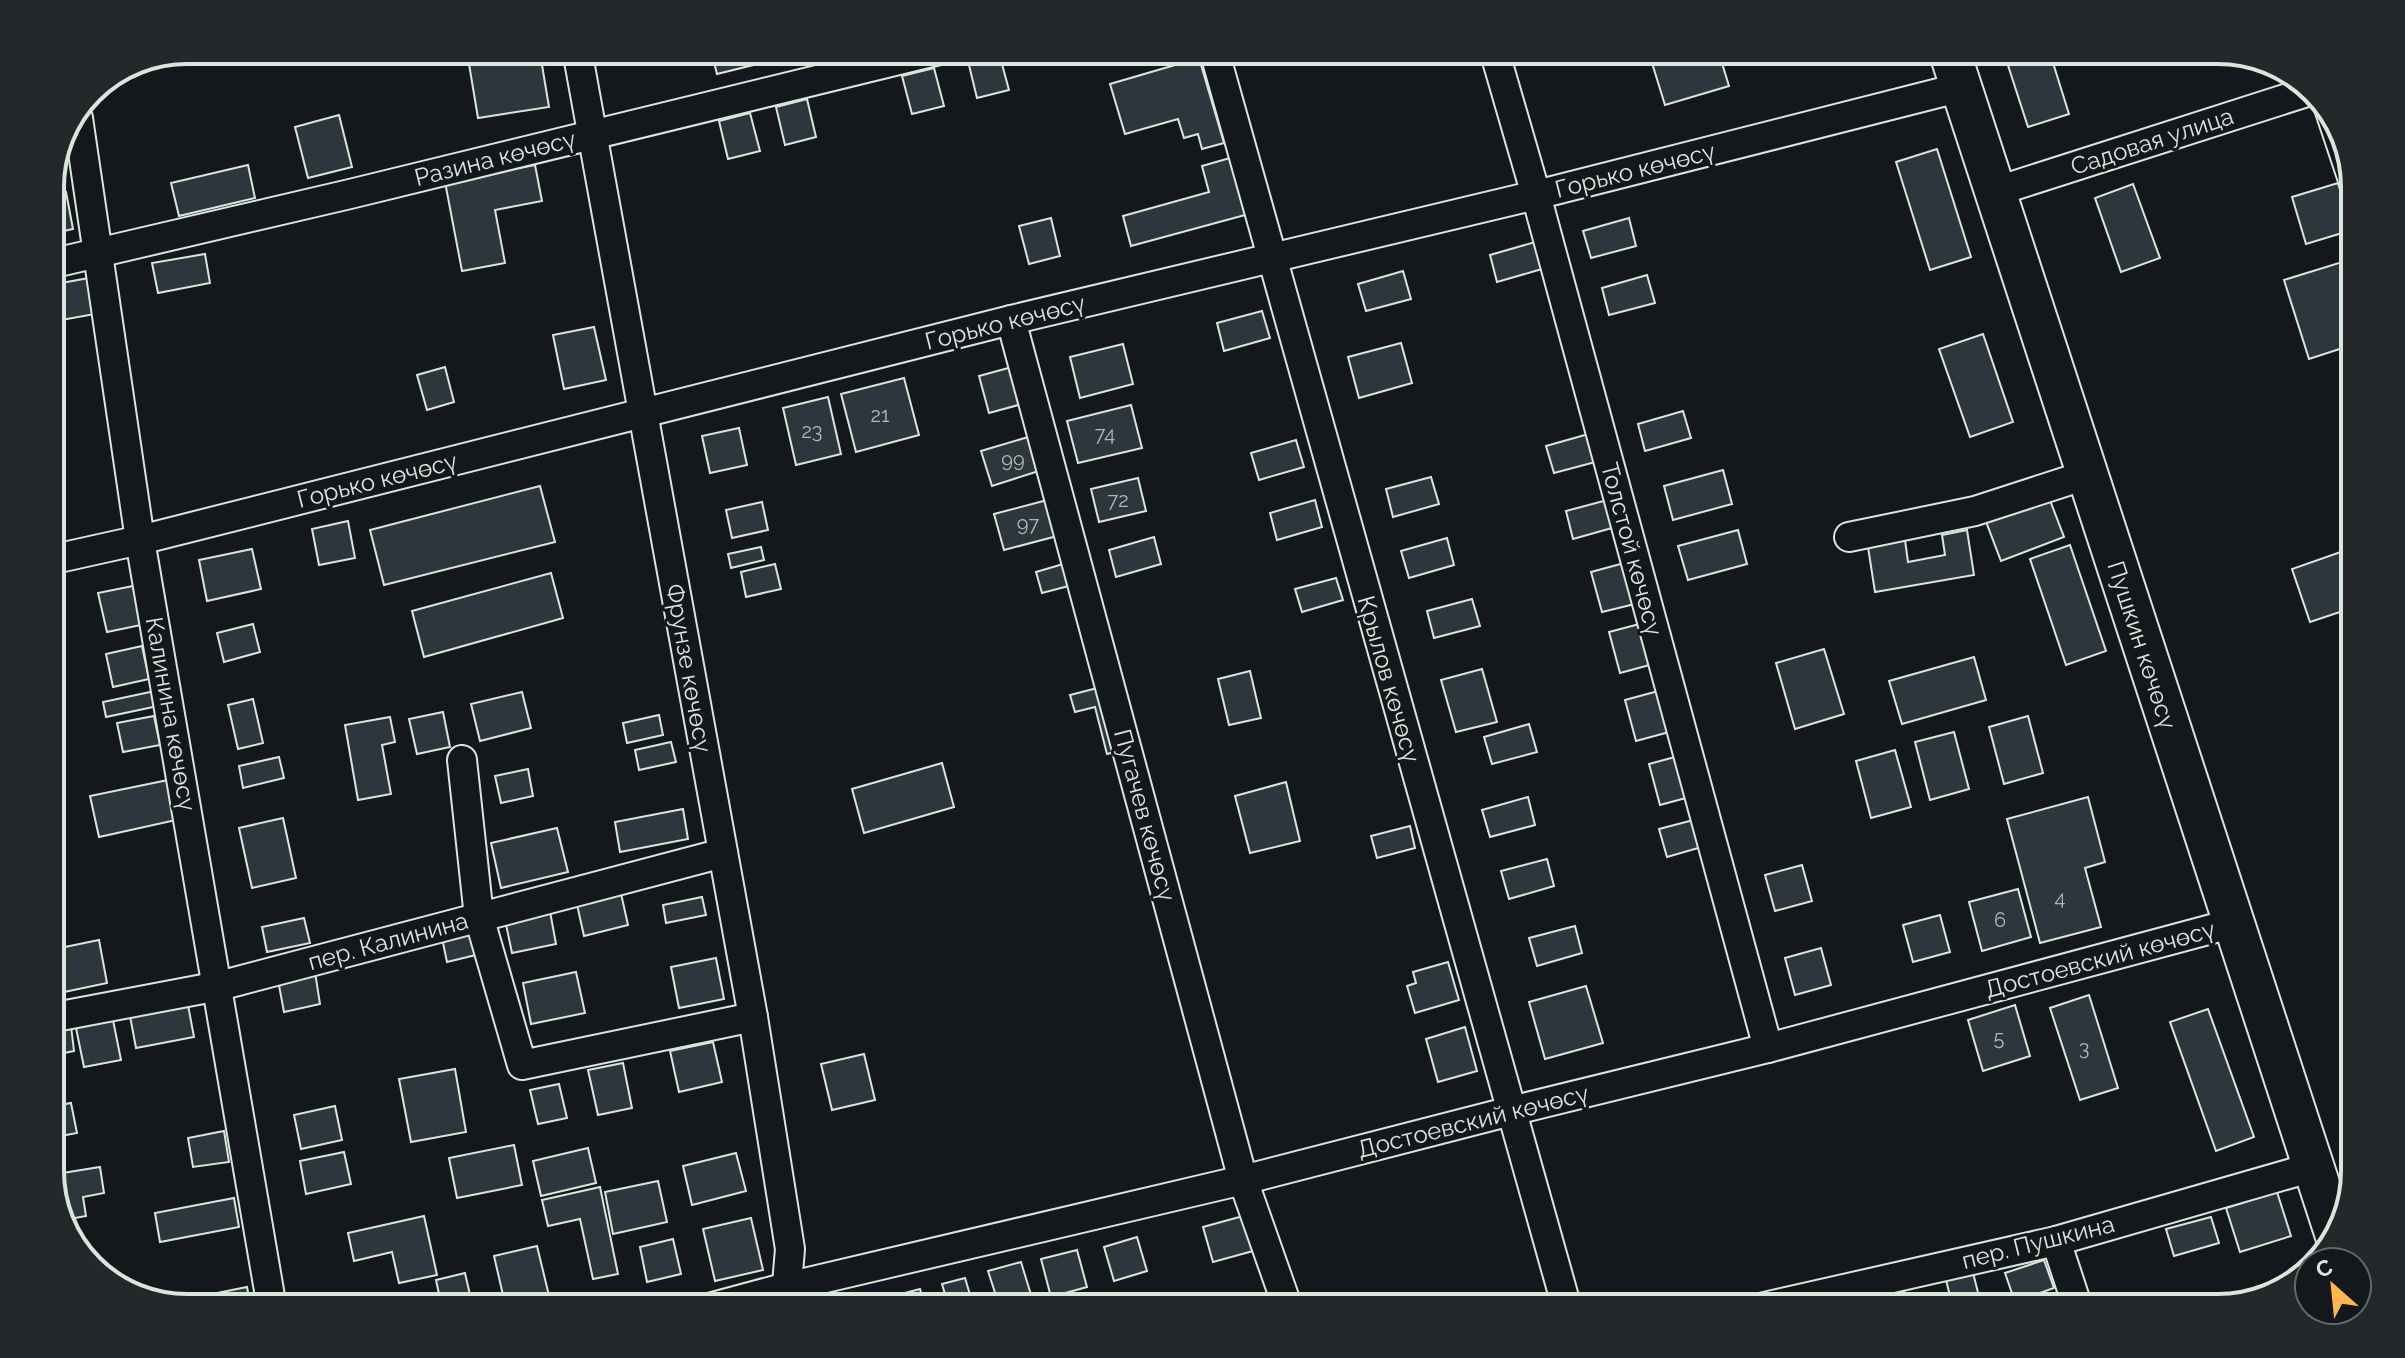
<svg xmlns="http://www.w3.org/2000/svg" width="2405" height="1358" viewBox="0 0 2405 1358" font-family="Raleway,sans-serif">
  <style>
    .building { fill: #2c363c; stroke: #d8e6dc; stroke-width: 2 }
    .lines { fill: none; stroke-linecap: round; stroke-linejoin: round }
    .minor-casing { stroke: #d8e6dc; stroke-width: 32 }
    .highway-casing { stroke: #d8e6dc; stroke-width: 44 }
    .minor { stroke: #14181c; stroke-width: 28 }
    .highway { stroke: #14181c; stroke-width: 40 }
    .labels { text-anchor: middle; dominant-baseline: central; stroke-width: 6; stroke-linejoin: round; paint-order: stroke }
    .number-label { font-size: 20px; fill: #adbab4 }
    .street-label { font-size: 24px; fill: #d8e6dc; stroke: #14181c }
    .rim { fill: none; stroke: #d8e6dc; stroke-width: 4 }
  </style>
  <rect width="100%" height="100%" fill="#14181c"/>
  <g class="building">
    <polygon points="711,50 814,50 717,74"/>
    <polygon points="1648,50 1718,50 1729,86 1665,105"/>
    <polygon points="2003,50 2049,50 2069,114 2028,127"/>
    <polygon points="540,53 549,107 478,118 469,64"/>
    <polygon points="999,53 1009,90 977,98 968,61"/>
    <polygon points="1199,58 1224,143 1202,149 1198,134 1184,138 1178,119 1125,134 1110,84"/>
    <polygon points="934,68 944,106 912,114 902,76"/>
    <polygon points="807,99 816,137 785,145 776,107"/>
    <polygon points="750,113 760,151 728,159 719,121"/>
    <polygon points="339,115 352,167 308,178 295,127"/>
    <polygon points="1937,149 1971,257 1930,270 1896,162"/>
    <polygon points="1230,158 1245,215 1131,246 1123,216 1209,192 1202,166"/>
    <polygon points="248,165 255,198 179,216 171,183"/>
    <polygon points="535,165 542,201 495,210 505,263 462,271 445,182"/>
    <polygon points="2338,183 2352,230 2306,244 2292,197"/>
    <polygon points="2133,184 2160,258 2121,272 2095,198"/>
    <polygon points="66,192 73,229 50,234 50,196"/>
    <polygon points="1051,218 1060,256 1029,264 1019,226"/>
    <polygon points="1629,218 1636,246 1591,258 1583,231"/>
    <polygon points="1535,242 1542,269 1497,282 1490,255"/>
    <polygon points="205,254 210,283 158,293 152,263"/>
    <polygon points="2355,258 2355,344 2309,359 2284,280"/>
    <polygon points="1403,271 1411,299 1366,311 1358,284"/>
    <polygon points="1647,275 1655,303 1609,315 1602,288"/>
    <polygon points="89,278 95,314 50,322 50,285"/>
    <polygon points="1262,311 1270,338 1224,351 1217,323"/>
    <polygon points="594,327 606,380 564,389 553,335"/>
    <polygon points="1983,334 2013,422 1970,437 1939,349"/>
    <polygon points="1401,343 1412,383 1359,398 1348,357"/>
    <polygon points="1123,344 1133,384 1080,398 1070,357"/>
    <polygon points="445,367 454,402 427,410 417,375"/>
    <polygon points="1012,367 1022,404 989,413 979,376"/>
    <polygon points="904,378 919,435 856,452 841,394"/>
    <polygon points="828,397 841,454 796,465 783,408"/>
    <polygon points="1131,405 1142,448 1078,463 1067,421"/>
    <polygon points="1683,411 1691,438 1645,451 1638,424"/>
    <polygon points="739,428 747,465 710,473 702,436"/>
    <polygon points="1592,433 1599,461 1554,473 1546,446"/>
    <polygon points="1035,435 1045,469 992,486 981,451"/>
    <polygon points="1296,440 1304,467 1259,480 1251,453"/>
    <polygon points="1723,470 1732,504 1673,520 1664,486"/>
    <polygon points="1431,477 1439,504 1393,517 1386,489"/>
    <polygon points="1138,478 1146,511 1099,522 1091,489"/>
    <polygon points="540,486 555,542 384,585 370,530"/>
    <polygon points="2048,495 2064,537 2001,561 1985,519"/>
    <polygon points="1051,499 1061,535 1004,550 994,514"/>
    <polygon points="1611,499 1619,526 1573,539 1566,511"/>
    <polygon points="1315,500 1322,527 1277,540 1270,513"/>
    <polygon points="762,502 768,530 732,538 726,510"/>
    <polygon points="348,521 355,558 319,565 312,529"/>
    <polygon points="1738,530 1747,564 1688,580 1678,546"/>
    <polygon points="1967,530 1974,575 1875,592 1868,547 1905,540 1908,562 1945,555 1942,535"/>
    <polygon points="1154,537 1161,564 1116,577 1109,550"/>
    <polygon points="1447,538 1454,565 1409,578 1401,551"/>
    <polygon points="2070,545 2106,651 2066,665 2030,559"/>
    <polygon points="761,547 764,560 731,568 728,554"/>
    <polygon points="2355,547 2355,607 2310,622 2292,569"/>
    <polygon points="252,549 261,589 207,601 199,560"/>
    <polygon points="1070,562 1076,584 1042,593 1036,572"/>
    <polygon points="1628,562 1639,603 1602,612 1591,572"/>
    <polygon points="775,564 781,589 746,597 741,572"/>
    <polygon points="551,573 563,618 424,657 412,611"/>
    <polygon points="1336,578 1343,600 1302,612 1295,589"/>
    <polygon points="133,586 141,625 107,632 98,593"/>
    <polygon points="1472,599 1480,626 1434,638 1427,611"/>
    <polygon points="1647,622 1657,663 1620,673 1609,632"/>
    <polygon points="253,624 260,652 224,662 217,633"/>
    <polygon points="142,646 149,679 113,687 106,654"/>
    <polygon points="1824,649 1844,714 1795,729 1776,663"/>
    <polygon points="1974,657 1986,700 1902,724 1889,681"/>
    <polygon points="1482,669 1497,722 1456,732 1441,680"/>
    <polygon points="1250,671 1261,718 1229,725 1218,679"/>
    <polygon points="1109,685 1126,749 1107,754 1095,707 1075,712 1070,695"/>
    <polygon points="1662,690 1673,731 1636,741 1625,700"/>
    <polygon points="155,691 158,706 106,717 103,702"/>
    <polygon points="522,692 531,728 480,741 471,704"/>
    <polygon points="253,699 263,743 238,749 228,705"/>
    <polygon points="443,712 450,747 417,754 409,719"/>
    <polygon points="659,715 663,735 627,743 623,723"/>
    <polygon points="154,716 160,745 123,752 117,723"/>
    <polygon points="2028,716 2043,773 2004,784 1989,727"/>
    <polygon points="390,717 395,742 382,745 391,794 358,800 345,725"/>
    <polygon points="1529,724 1537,752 1492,764 1484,737"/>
    <polygon points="1954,732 1969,789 1930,800 1915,742"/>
    <polygon points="671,742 676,762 639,770 635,750"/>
    <polygon points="1895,750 1911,807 1871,818 1856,761"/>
    <polygon points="1686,754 1697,795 1660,805 1649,764"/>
    <polygon points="279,757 284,778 243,788 239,766"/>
    <polygon points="942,763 954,807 864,833 852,789"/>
    <polygon points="528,769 533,796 501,803 495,776"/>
    <polygon points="168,780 176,820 99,837 90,796"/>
    <polygon points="1286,782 1300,841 1250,853 1235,796"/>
    <polygon points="1528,797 1535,825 1490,837 1482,810"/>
    <polygon points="2088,797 2105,862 2085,868 2101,927 2040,943 2007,819"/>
    <polygon points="683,809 688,839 620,852 615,822"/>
    <polygon points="1705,817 1712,844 1667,857 1659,829"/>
    <polygon points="283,818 296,878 252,888 239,828"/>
    <polygon points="1410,826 1415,848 1377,858 1371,836"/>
    <polygon points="557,828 568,872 501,888 491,843"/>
    <polygon points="1547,859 1554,886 1509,899 1501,871"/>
    <polygon points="1802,865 1812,901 1775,911 1765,875"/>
    <polygon points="620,889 628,925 584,936 576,900"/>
    <polygon points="2018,889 2031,937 1982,951 1969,902"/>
    <polygon points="702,897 706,915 666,923 663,905"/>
    <polygon points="549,906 556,944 512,953 504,915"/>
    <polygon points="1940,915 1950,952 1913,962 1903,925"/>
    <polygon points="304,918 310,943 267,952 262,927"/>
    <polygon points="1575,926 1582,953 1537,966 1529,938"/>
    <polygon points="475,930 480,954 447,962 442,938"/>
    <polygon points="99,940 107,983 50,995 50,950"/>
    <polygon points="1821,948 1831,985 1795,995 1785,958"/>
    <polygon points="716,958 724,999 679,1008 671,967"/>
    <polygon points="1448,962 1459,1000 1415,1013 1407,986 1416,983 1413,972"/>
    <polygon points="315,972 320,1004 284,1012 278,980"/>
    <polygon points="576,972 585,1013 531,1024 523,983"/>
    <polygon points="1586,986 1603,1043 1545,1059 1529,1002"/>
    <polygon points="2089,995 2118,1088 2080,1100 2050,1008"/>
    <polygon points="188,1005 194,1037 136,1048 130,1016"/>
    <polygon points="2015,1005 2030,1056 1983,1071 1968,1020"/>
    <polygon points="2208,1009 2254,1137 2216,1151 2170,1022"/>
    <polygon points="113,1020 121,1060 84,1067 76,1028"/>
    <polygon points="71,1026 74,1051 50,1056 50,1030"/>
    <polygon points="1465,1027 1477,1071 1438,1082 1426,1039"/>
    <polygon points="713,1042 722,1082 679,1092 670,1051"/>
    <polygon points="864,1054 875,1100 832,1110 821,1064"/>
    <polygon points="623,1063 632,1108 598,1115 588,1070"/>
    <polygon points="455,1069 466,1132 411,1142 399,1079"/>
    <polygon points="559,1084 567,1118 538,1124 530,1090"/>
    <polygon points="71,1103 77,1133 50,1138 50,1107"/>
    <polygon points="335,1106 342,1140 301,1149 294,1115"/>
    <polygon points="224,1131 229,1162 193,1167 188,1138"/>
    <polygon points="514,1145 522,1185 457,1198 449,1158"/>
    <polygon points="588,1148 596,1183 541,1196 533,1161"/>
    <polygon points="344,1152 351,1184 306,1194 300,1161"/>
    <polygon points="736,1153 746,1191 692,1205 683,1166"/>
    <polygon points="100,1167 104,1193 83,1197 86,1216 64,1220 50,1175"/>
    <polygon points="658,1181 667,1222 613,1234 605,1192"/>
    <polygon points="600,1187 618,1274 593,1279 580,1219 548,1226 542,1200"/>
    <polygon points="2277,1192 2291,1236 2240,1252 2226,1208"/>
    <polygon points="234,1198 239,1227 160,1242 155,1213"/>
    <polygon points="424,1216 437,1275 399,1283 392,1252 354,1261 348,1233"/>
    <polygon points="1243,1216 1253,1251 1213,1262 1203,1227"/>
    <polygon points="2211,1217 2219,1243 2174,1256 2166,1229"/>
    <polygon points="751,1218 763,1270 715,1281 703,1229"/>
    <polygon points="1137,1237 1147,1271 1114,1281 1104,1247"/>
    <polygon points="673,1239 681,1274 647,1282 640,1247"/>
    <polygon points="537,1246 552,1308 506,1308 494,1256"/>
    <polygon points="1077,1250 1087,1287 1051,1297 1041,1259"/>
    <polygon points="2044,1260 2054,1288 2015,1302 2005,1273"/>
    <polygon points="1021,1262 1032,1298 1000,1308 988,1271"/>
    <polygon points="1971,1265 1982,1308 1953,1308 1944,1272"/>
    <polygon points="465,1273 473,1308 442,1308 436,1280"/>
    <polygon points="965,1278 974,1308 949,1308 942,1284"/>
    <polygon points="247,1287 251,1308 215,1308 212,1294"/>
    <polygon points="1903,1288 1909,1308 1875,1308 1872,1299"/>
    <polygon points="920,1289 925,1308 868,1308 867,1303"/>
  </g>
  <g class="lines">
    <defs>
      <g id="minor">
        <polyline points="577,50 753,1017 790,1249 785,1308"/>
        <polyline points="1214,50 1567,1308"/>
        <polyline points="1494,50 1536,195 1768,1048"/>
        <polyline points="2329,108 2355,186"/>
        <polyline points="78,118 140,540 272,1308"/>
        <polyline points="1994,192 2310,91"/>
        <polyline points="50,264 350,194 940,50"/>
        <polyline points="1011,320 1243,1180 1288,1308"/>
        <polyline points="1849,537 1975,511 2086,475"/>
        <polyline points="50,560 140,540 1011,320 1536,195 1962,87"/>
        <polyline points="462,760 479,917 522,1065 753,1017"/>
        <polyline points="50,1018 219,986 723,853"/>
        <polyline points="2056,1241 2078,1308"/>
        <polyline points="709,1308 787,1287 1243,1180 1511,1111 1768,1048 2234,923"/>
        <polyline points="1760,1308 2056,1241 2313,1167"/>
      </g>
      <polyline id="highway" points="1949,50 2337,1239"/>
    </defs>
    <use href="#minor" class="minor-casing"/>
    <use href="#highway" class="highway-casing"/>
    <use href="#minor" class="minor"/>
    <use href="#highway" class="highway"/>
  </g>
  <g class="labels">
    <g class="number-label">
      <text x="880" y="415">21</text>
      <text x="812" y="431">23</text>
      <text x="1105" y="434">74</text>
      <text x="1013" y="460">99</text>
      <text x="1118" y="500">72</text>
      <text x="1028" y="524">97</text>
      <text x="2060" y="898">4</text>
      <text x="2000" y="920">6</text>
      <text x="1999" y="1038">5</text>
      <text x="2084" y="1048">3</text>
    </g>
    <g class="street-label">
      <text transform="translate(2152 141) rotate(-18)">Садовая улица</text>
      <text transform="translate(495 158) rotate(-14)">Разина көчөсү</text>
      <text transform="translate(1635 170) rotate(-14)">Горько көчөсү</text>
      <text transform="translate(1005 322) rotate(-14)">Горько көчөсү</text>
      <text transform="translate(377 480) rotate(-14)">Горько көчөсү</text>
      <text transform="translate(1632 549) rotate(75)">Толстой көчөсү</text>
      <text transform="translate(2142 645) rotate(72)">Пушкин көчөсү</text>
      <text transform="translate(689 668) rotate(80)">Фрунзе көчөсү</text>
      <text transform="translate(1389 679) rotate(74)">Крылов көчөсү</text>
      <text transform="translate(171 714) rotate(80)">Калинина көчөсү</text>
      <text transform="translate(1145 815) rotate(75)">Пугачев көчөсү</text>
      <text transform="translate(388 941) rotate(-15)">пер. Калинина</text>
      <text transform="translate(2100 959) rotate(-15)">Достоевский көчөсү</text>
      <text transform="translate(1473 1121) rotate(-14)">Достоевский көчөсү</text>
      <text transform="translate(2038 1242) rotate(-14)">пер. Пушкина</text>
    </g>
  </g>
  <path d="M0 0H2405V1358H0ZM187 64H2218A123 123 0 0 1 2341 187V1171A123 123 0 0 1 2218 1294H187A123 123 0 0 1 64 1171V187A123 123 0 0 1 187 64Z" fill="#24282b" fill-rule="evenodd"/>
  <path class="rim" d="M187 64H2218A123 123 0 0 1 2341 187V1171A123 123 0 0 1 2218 1294H187A123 123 0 0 1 64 1171V187A123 123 0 0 1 187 64Z"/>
  <g transform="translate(2333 1286) rotate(333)"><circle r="38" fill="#14181c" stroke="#626a69" stroke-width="2"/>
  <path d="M0-6L14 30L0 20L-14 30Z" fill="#ffb74d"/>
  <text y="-12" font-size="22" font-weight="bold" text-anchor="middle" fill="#d8e6dc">С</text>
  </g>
</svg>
